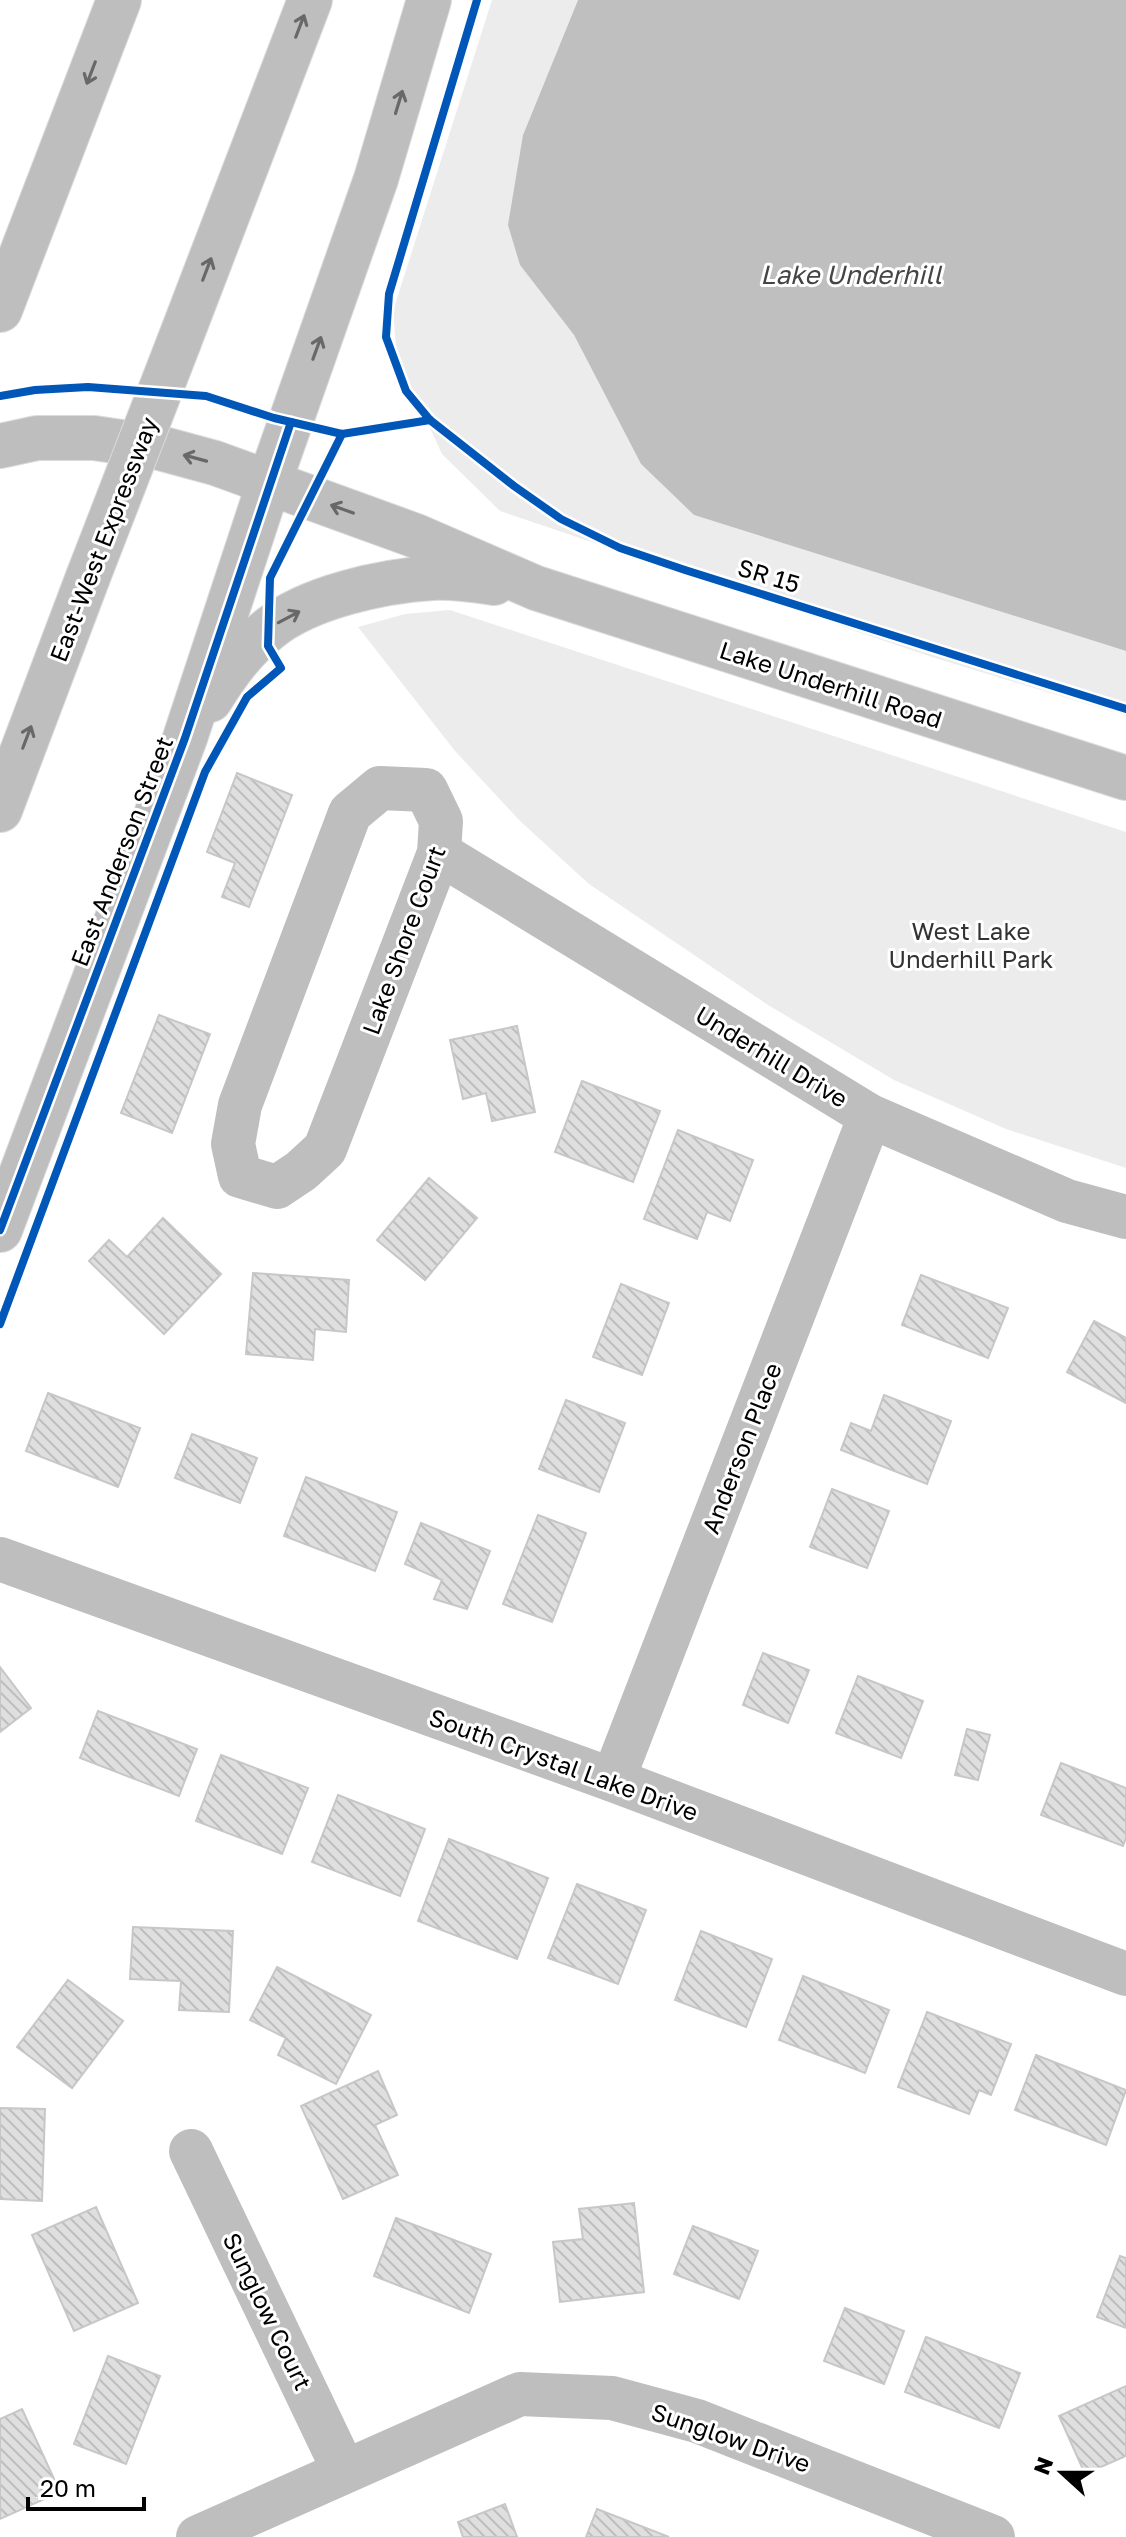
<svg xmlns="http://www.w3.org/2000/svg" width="1126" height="2537" viewBox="0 0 1126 2537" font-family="'Golos Text',sans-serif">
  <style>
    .park { fill: #ececec }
    .water { fill: #bfbfbf }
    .building { fill: url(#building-back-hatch); stroke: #c7c7c7; stroke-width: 2 }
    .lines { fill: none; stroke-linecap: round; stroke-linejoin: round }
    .major-casing { stroke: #dbdbdb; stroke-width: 46 }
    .highway-casing { stroke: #dbdbdb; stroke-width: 46 }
    .minor { stroke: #bebebe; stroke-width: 44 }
    .major { stroke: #bebebe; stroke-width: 44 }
    .highway { stroke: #bebebe; stroke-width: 44 }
    .highway-bridge-casing { stroke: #dbdbdb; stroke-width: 46; stroke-linecap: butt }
    .highway-bridge { stroke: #bebebe; stroke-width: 44 }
    .cycleway-casing { stroke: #fff; stroke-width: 13 }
    .cycleway { stroke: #0057b8; stroke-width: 8 }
    .oneway { stroke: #686868 }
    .labels { text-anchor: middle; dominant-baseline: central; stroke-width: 6; stroke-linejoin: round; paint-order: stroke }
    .street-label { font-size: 24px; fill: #000; stroke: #fff }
    .park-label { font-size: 24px; fill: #333; stroke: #fff }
    .water-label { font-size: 26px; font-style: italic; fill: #444; stroke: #fff }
  </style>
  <defs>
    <pattern id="building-back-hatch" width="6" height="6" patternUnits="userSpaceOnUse" patternTransform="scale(2)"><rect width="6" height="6" fill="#dfdfdf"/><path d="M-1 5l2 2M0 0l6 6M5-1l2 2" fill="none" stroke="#bebebe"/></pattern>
  </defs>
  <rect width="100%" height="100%" fill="#fff"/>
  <g class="park">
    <polygon points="492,0 578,0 523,135 520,265 574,335 641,464 694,515 1126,651 1126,716 932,657 500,511 442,454 397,357 393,311"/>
    <polygon points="450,610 1126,832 1126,1168 1006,1129 894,1080 768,1005 589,884 520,821 455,751 358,627 405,614"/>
  </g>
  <polygon class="water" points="578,0 1126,0 1126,651 694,515 641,464 574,335 520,265 508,225 523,135"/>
  <g class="building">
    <polygon points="237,773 292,795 249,907 222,897 235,863 207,852"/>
    <polygon points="159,1015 210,1034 172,1133 121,1113"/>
    <polygon points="517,1026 535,1112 492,1121 486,1093 463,1099 450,1040"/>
    <polygon points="582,1081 660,1111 633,1182 555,1152"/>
    <polygon points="678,1130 753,1160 730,1221 707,1212 697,1239 644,1219"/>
    <polygon points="429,1178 477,1218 425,1280 377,1240"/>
    <polygon points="163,1218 221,1274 164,1334 89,1261 109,1240 127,1257"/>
    <polygon points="253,1273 349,1280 346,1332 315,1329 313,1360 246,1354"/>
    <polygon points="921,1275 1008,1308 988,1358 902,1325"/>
    <polygon points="621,1284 669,1303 642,1375 593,1357"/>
    <polygon points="1094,1321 1126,1338 1126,1403 1067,1372"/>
    <polygon points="48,1393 140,1428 118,1487 26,1451"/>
    <polygon points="884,1395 951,1421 927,1484 841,1450 851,1423 871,1431"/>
    <polygon points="566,1400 625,1423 599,1492 539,1469"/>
    <polygon points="192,1434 257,1458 240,1503 175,1478"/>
    <polygon points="306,1477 397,1512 375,1571 284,1536"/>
    <polygon points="832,1489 889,1511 867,1568 810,1547"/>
    <polygon points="538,1515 586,1533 552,1622 503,1604"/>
    <polygon points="421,1523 490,1551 467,1609 434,1599 442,1580 405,1564"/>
    <polygon points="763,1653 809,1670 788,1723 743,1705"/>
    <polygon points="0,1667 31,1708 0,1732"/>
    <polygon points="858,1676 923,1701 901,1758 836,1733"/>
    <polygon points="98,1711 197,1749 179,1796 80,1758"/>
    <polygon points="967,1729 990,1735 978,1780 955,1775"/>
    <polygon points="221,1755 308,1788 282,1854 196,1821"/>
    <polygon points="1061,1763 1126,1788 1126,1838 1123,1846 1041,1815"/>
    <polygon points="338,1795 425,1829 400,1896 312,1862"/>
    <polygon points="449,1839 548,1878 517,1959 418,1921"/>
    <polygon points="577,1884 646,1910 618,1984 548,1958"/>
    <polygon points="133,1927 233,1931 229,2012 179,2010 181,1981 130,1979"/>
    <polygon points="701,1931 772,1959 746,2027 675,2000"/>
    <polygon points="277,1967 371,2015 336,2084 278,2055 286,2038 250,2020"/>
    <polygon points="803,1976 889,2010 865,2073 779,2040"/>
    <polygon points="68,1980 123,2021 72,2088 17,2047"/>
    <polygon points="927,2012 1011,2044 991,2095 979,2090 969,2114 898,2087"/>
    <polygon points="1036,2055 1126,2090 1106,2145 1015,2110"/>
    <polygon points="378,2071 397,2115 375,2125 398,2175 343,2199 301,2106"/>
    <polygon points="0,2108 45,2109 42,2201 0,2199"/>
    <polygon points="634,2203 644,2292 560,2302 553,2242 583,2239 579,2209"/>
    <polygon points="96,2207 138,2303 74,2331 32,2235"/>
    <polygon points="396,2218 491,2254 469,2313 374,2276"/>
    <polygon points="693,2226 758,2251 739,2299 674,2274"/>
    <polygon points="1120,2256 1126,2258 1126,2328 1097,2317"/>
    <polygon points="845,2308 904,2331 884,2384 824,2361"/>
    <polygon points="926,2337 1020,2373 999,2428 905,2392"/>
    <polygon points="108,2356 160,2376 126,2464 74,2444"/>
    <polygon points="1126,2386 1126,2456 1085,2474 1059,2416"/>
    <polygon points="22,2409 60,2492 0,2519 0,2419"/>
    <polygon points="505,2504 517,2537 463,2537 458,2522"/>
    <polygon points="597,2509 669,2537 586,2537"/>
  </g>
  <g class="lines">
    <defs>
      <g id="major">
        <polyline points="0,446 37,438 94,438 156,447 215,463 416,536 536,588 1126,778"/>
        <path d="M210,700C227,673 244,649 269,629C308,597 383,581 432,578C452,577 474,580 494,583"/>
        <polyline points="0,1230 185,738 269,483"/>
      </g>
      <g id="highway">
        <polyline points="0,310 119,0"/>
        <polyline points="179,342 310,0"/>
        <polyline points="269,483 376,179 429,0"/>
        <polyline points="0,810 88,577"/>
      </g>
    </defs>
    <use href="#major" class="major-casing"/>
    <use href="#highway" class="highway-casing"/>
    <g class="minor">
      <polygon points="380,788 426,790 441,821 439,853 325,1149 301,1171 277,1187 240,1176 233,1144 240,1105 350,813"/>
      <polyline points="439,853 870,1116 1067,1201 1126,1217"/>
      <polyline points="0,1559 613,1780 1126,1974"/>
      <polyline points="613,1780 870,1116"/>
      <polyline points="191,2151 344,2471"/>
      <polyline points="198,2537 520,2394 612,2398 697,2421 993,2537"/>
    </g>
    <use href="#major" class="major"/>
    <use href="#highway" class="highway"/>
    <defs>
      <polyline id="highway-bridge" points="88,577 179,342"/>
    </defs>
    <use href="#highway-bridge" class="highway-bridge-casing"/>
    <use href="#highway-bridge" class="highway-bridge"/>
    <defs>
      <g id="cycleway">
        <polyline points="477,0 389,294 386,337 406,391 430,420 514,486 561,519 620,548 685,570 1126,709"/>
        <polyline points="0,396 35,390 88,387 206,396 274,418 342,434 430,420"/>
        <polyline points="0,1230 185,738 291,422"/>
        <polyline points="0,1324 205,772 247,697 281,668 268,646 270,578 342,434"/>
      </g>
    </defs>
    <use href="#cycleway" class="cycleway-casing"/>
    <use href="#cycleway" class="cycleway"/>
  </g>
  <defs><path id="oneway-shaft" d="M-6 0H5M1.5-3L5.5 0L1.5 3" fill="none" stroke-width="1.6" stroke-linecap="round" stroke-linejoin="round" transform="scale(2)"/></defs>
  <g class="oneway">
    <use href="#oneway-shaft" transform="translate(300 26) rotate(-69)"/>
    <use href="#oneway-shaft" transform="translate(91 73) rotate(111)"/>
    <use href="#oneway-shaft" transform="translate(399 102) rotate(-73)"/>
    <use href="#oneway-shaft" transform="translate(207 269) rotate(-69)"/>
    <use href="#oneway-shaft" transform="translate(317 348) rotate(-70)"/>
    <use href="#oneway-shaft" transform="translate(195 458) rotate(-165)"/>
    <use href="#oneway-shaft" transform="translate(342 509) rotate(-160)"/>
    <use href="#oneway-shaft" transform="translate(289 617) rotate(-28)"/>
    <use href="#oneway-shaft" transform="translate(27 737) rotate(-69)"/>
  </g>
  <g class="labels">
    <g class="street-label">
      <text transform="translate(103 539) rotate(-69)">East-West Expressway</text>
      <text transform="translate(769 575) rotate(17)">SR 15</text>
      <text transform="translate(831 684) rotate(18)">Lake Underhill Road</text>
      <text transform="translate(121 851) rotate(-69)">East Anderson Street</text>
      <text transform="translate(403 940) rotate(-70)">Lake Shore Court</text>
      <text transform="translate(772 1056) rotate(31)">Underhill Drive</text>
      <text transform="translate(741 1448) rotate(-69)">Anderson Place</text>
      <text transform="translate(564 1764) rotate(20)">South Crystal Lake Drive</text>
      <text transform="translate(268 2311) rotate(64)">Sunglow Court</text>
      <text transform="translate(731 2437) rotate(19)">Sunglow Drive</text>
    </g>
    <g class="park-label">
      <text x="971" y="930">West Lake<tspan x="971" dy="28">Underhill Park</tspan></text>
    </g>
    <g class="water-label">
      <text x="851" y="274">Lake Underhill</text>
    </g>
  </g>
  <g transform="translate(1062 2473) rotate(291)" stroke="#ffffff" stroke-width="6" paint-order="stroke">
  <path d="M0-6L14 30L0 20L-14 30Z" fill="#000000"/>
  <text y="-12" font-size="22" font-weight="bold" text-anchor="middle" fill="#000000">N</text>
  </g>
  <path d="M28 2497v12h116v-12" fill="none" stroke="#000000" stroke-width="4"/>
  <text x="40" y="2497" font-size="24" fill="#000000" stroke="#ffffff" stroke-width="6" paint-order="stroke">20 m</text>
</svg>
